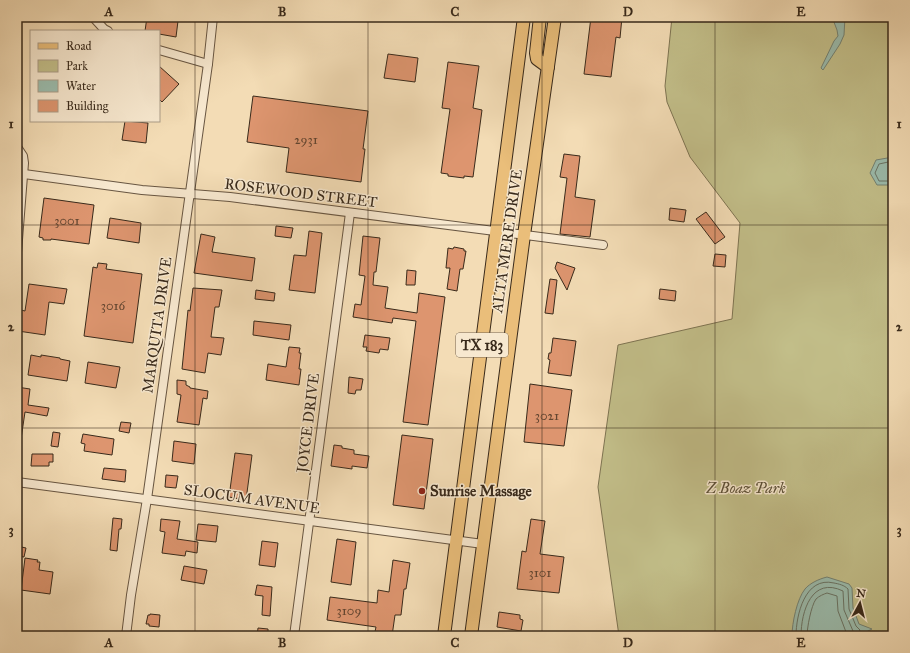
<svg xmlns="http://www.w3.org/2000/svg" width="910" height="653" viewBox="0 0 910 653" font-family="'IM FELL Great Primer',serif">
  <style>
    .green { fill: #c2be89; stroke: #7e7452 }
    .water { fill: #9bbcad; stroke: #748273 }
    .lines { fill: none; stroke-linecap: round; stroke-linejoin: round }
    .shore { stroke: #6a7364; stroke-width: 1 }
    .building { fill: #dd956f; stroke: #392a1b }
    .street-casing { stroke: #685642; stroke-width: 10 }
    .primary-casing { stroke: #392a1b; stroke-width: 14 }
    .street { stroke: #f7e8cf; stroke-width: 8 }
    .primary { stroke: #eabe7a; stroke-width: 12 }
    .grid { fill: none; stroke: #392a1b; stroke-width: 1; stroke-opacity: 0.55 }
    .poi-dot { fill: #8f2418; stroke: #f7e8cf; stroke-width: 1.5 }
    .labels { text-anchor: middle; dominant-baseline: central; stroke-width: 3; stroke-linejoin: round; paint-order: stroke }
    .number-label { font-size: 13px; fill: #624530 }
    .shield { fill: #f7e8cf; stroke: #726351; stroke-width: 1 }
    .shield-label { font-size: 14px; font-weight: bold; fill: #392a1b }
    .street-label { font-size: 15px; fill: #392a1b; stroke: #f7e8cf }
    .park-label { font-size: 15px; font-style: italic; fill: #5b4f36; stroke: #f7e8cf }
    .poi-label { font-size: 15px; font-weight: bold; fill: #392a1b; stroke: #f7e8cf; text-anchor: start }
    .neatline { fill: none; stroke: #392a1b; stroke-width: 1.5 }
    .grid-label { font-size: 13px; text-anchor: middle; font-weight: bold; fill: #392a1b }
  </style>
  <rect width="100%" height="100%" fill="#f3dcb5"/>
  <filter id="stains"><feTurbulence type="fractalNoise" baseFrequency=".005" numOctaves="4"/><feColorMatrix values="0 0 0 0 .2 0 0 0 0 .09 0 0 0 0 .02 0 0 0 .5 -.17"/></filter>
  <radialGradient id="worn" r=".72"><stop offset=".6" stop-color="#630" stop-opacity="0"/><stop offset="1" stop-color="#630" stop-opacity=".3"/></radialGradient>
  <polygon class="green" points="672,17 893,17 893,636 619,636 598,487 618,345 732,319 740,223 690,157 667,102 665,86"/>
  <g class="water">
    <polygon points="832,17 845,17 844,35 840,44 823,70 821,68 834,41 838,36 837,30"/>
    <polygon points="893,157 893,185 877,185 870,173 876,160"/>
    <path d="M827,577L849,584L852,588L853,608L859,624L872,629L858,636H792C792,623 797,599 805,589C810,583 819,579 827,577Z"/>
  </g>
  <g class="lines">
    <g class="shore">
      <polyline points="893,161 879,164 875,173 879,181 893,181"/>
      <path d="M796,636C796,615 805,576 834,583C839,584 844,585 848,589L849,609L856,626L860,630L857,636"/>
      <path d="M801,636C801,611 812,576 843,591L844,610L853,631L852,636"/>
      <path d="M807,636C807,628 811,606 816,599C819,596 824,594 827,593L837,596L838,611L846,632V636"/>
    </g>
  </g>
  <g class="building">
    <polygon points="147,17 178,21 176,37 159,34 159,31 145,31"/>
    <polygon points="591,17 622,17 620,38 616,37 611,77 584,74"/>
    <polygon points="388,54 418,58 415,82 384,78"/>
    <polygon points="448,62 479,66 473,108 482,110 473,177 464,176 464,178 448,176 448,174 441,173 450,109 442,108"/>
    <polygon points="159,66 179,84 162,102 159,99"/>
    <polygon points="253,96 368,111 363,149 365,149 361,182 286,172 289,148 247,142"/>
    <polygon points="125,121 148,123 146,143 122,140"/>
    <polygon points="564,154 580,156 575,197 595,200 590,237 560,234 567,178 560,177"/>
    <polygon points="44,198 94,205 89,244 51,239 51,240 43,240 43,238 39,237"/>
    <polygon points="670,208 686,210 684,222 669,220"/>
    <polygon points="706,212 725,237 715,244 696,219"/>
    <polygon points="110,218 141,223 139,243 107,238"/>
    <polygon points="276,226 293,228 291,238 275,236"/>
    <polygon points="309,231 322,233 315,293 289,290 294,255 306,256"/>
    <polygon points="201,234 215,237 212,252 255,258 252,281 194,273"/>
    <polygon points="363,236 380,238 376,272 374,272 373,285 388,287 385,308 417,313 419,293 445,297 428,425 403,422 416,321 393,318 392,323 353,317 355,304 361,305 365,276 359,275"/>
    <polygon points="454,247 464,249 464,251 466,251 463,269 460,269 457,291 447,289 450,268 446,268 448,248 453,249"/>
    <polygon points="715,254 726,255 725,267 713,266"/>
    <polygon points="557,262 575,268 567,290 555,268"/>
    <polygon points="98,263 107,264 106,269 142,274 133,343 84,336 93,267 97,268"/>
    <polygon points="407,270 416,271 415,285 406,285"/>
    <polygon points="550,279 557,280 553,314 545,313"/>
    <polygon points="29,284 67,289 64,304 49,302 45,335 18,331 21,310 25,311"/>
    <polygon points="193,288 222,290 219,307 215,307 211,337 224,338 221,355 208,353 205,373 182,369 188,310 190,311"/>
    <polygon points="660,289 676,291 675,301 659,299"/>
    <polygon points="256,290 275,293 274,301 255,299"/>
    <polygon points="254,321 291,325 289,340 253,335"/>
    <polygon points="365,335 390,338 388,350 380,349 379,353 366,351 367,347 363,347"/>
    <polygon points="553,338 576,341 571,376 548,373 550,360 548,359 549,353 551,353"/>
    <polygon points="289,347 300,348 299,353 301,353 299,369 301,369 299,385 266,380 268,364 286,367"/>
    <polygon points="31,355 41,357 41,355 60,358 60,359 70,361 67,381 28,375"/>
    <polygon points="88,362 120,367 116,388 85,383"/>
    <polygon points="349,377 363,379 361,390 356,390 355,394 348,393"/>
    <polygon points="177,380 186,381 186,385 190,387 190,388 208,391 207,399 203,398 199,425 177,422 181,395 177,394"/>
    <polygon points="530,384 572,390 564,446 524,442"/>
    <polygon points="17,387 30,389 28,405 49,408 47,416 25,412 21,439 17,438"/>
    <polygon points="121,422 131,423 129,433 119,431"/>
    <polygon points="53,432 60,433 58,447 51,446"/>
    <polygon points="83,434 114,439 112,455 84,451 85,444 81,443"/>
    <polygon points="402,435 433,439 424,509 393,505"/>
    <polygon points="174,441 196,444 194,464 172,461"/>
    <polygon points="334,445 342,446 342,448 354,450 354,454 369,456 367,468 352,466 352,469 331,466"/>
    <polygon points="235,453 252,455 246,500 229,497"/>
    <polygon points="32,454 53,454 53,462 49,462 49,466 31,466"/>
    <polygon points="104,468 126,470 125,482 102,479"/>
    <polygon points="166,475 178,476 176,488 165,487"/>
    <polygon points="113,518 122,519 121,529 119,529 117,551 110,550"/>
    <polygon points="161,519 180,521 177,539 198,542 197,553 186,551 185,556 162,553 165,532 160,531"/>
    <polygon points="531,519 545,521 540,554 564,557 559,593 517,589 522,551 526,552"/>
    <polygon points="198,524 218,526 216,542 196,540"/>
    <polygon points="337,539 356,542 351,585 331,582"/>
    <polygon points="262,541 278,543 275,567 259,565"/>
    <polygon points="17,546 26,548 24,557 17,556"/>
    <polygon points="25,558 38,560 37,562 40,562 39,570 53,572 50,594 21,590"/>
    <polygon points="393,560 410,563 406,589 404,589 401,615 395,615 392,636 374,636 376,627 327,620 330,597 377,603 378,590 389,592"/>
    <polygon points="184,566 207,570 204,584 181,580"/>
    <polygon points="257,585 272,587 270,616 262,615 263,596 255,595"/>
    <polygon points="499,612 520,615 520,619 523,620 521,631 497,627"/>
    <polygon points="150,614 160,615 159,627 149,626 149,624 146,624 148,615 150,615"/>
    <polygon points="258,628 268,629 268,636 257,636"/>
  </g>
  <g class="lines">
    <defs>
      <g id="street">
        <polyline points="93,17 104,29 108,31"/>
        <polyline points="159,50 208,64"/>
        <polyline points="17,147 23,156 24,163 17,252"/>
        <polyline points="24,174 142,190 230,197 603,245"/>
        <polyline points="17,482 483,544"/>
        <polyline points="126,636 131,595 147,499 208,64 213,17"/>
        <polyline points="294,636 350,213"/>
      </g>
      <g id="primary">
        <polyline points="540,17 536,53 537,59 548,67"/>
        <polyline points="444,636 524,17"/>
        <polyline points="471,636 524,235 555,17"/>
      </g>
    </defs>
    <use href="#street" class="street-casing"/>
    <use href="#primary" class="primary-casing"/>
    <use href="#street" class="street"/>
    <use href="#primary" class="primary"/>
  </g>
  <path class="grid" d="M195,17V636M368,17V636M542,17V636M715,17V636M17,225H893M17,428H893"/>
  <circle class="poi-dot" cx="422" cy="491" r="4"/>
  <g class="labels">
    <g class="number-label">
      <text x="306" y="140">2931</text>
      <text x="67" y="221">3001</text>
      <text x="113" y="306">3016</text>
      <text x="547" y="416">3021</text>
      <text x="540" y="573">3101</text>
      <text x="349" y="611">3109</text>
    </g>
    <rect class="shield" x="456" y="333" width="52" height="24" rx="3"/>
    <g class="shield-label">
      <text x="482" y="345">TX 183</text>
    </g>
    <g class="street-label">
      <text transform="translate(301 193) rotate(7)">ROSEWOOD STREET</text>
      <text transform="translate(507 241) rotate(-82)">ALTA MERE DRIVE</text>
      <text transform="translate(157 325) rotate(-82)">MARQUITA DRIVE</text>
      <text transform="translate(308 423) rotate(-83)">JOYCE DRIVE</text>
      <text transform="translate(252 499) rotate(8)">SLOCUM AVENUE</text>
    </g>
    <g class="park-label">
      <text x="746" y="488">Z Boaz Park</text>
    </g>
    <g class="poi-label">
      <text x="430" y="491">Sunrise Massage</text>
    </g>
  </g>
  <rect width="910" height="653" fill="none" stroke="#f3dcb5" stroke-width="44"/>
  <rect x="30" y="30" width="130" height="92" fill="#f7e8cf" stroke="#ab9c87"/>
  <rect x="38" y="43" width="20" height="6" fill="#eabe7a" stroke="#ab9c87"/>
  <text x="66" y="50" font-size="12" fill="#392a1b">Road</text>
  <rect x="38" y="60" width="20" height="12" fill="#c2be89" stroke="#ab9c87"/>
  <text x="66" y="70" font-size="12" fill="#392a1b">Park</text>
  <rect x="38" y="80" width="20" height="12" fill="#9bbcad" stroke="#ab9c87"/>
  <text x="66" y="90" font-size="12" fill="#392a1b">Water</text>
  <rect x="38" y="100" width="20" height="12" fill="#dd956f" stroke="#ab9c87"/>
  <text x="66" y="110" font-size="12" fill="#392a1b">Building</text>
  <g transform="translate(860 603) rotate(7)" stroke="#f7e8cf" stroke-width="3" paint-order="stroke">
  <path d="M0-3L7 15L0 10L-7 15Z" fill="#392a1b"/>
  <text y="-6" font-size="11" font-weight="bold" text-anchor="middle" fill="#392a1b">N</text>
  </g>
  <rect x="22" y="22" width="866" height="609" class="neatline"/>
  <g class="grid-label">
    <text x="109" y="16">A</text>
    <text x="282" y="16">B</text>
    <text x="455" y="16">C</text>
    <text x="628" y="16">D</text>
    <text x="801" y="16">E</text>
    <text x="11" y="128">1</text>
    <text x="899" y="128">1</text>
    <text x="11" y="331">2</text>
    <text x="899" y="331">2</text>
    <text x="11" y="534">3</text>
    <text x="899" y="534">3</text>
    <text x="109" y="647">A</text>
    <text x="282" y="647">B</text>
    <text x="455" y="647">C</text>
    <text x="628" y="647">D</text>
    <text x="801" y="647">E</text>
  </g>
  <rect width="100%" height="100%" filter="url(#stains)"/>
  <rect width="100%" height="100%" fill="url(#worn)"/>
</svg>
